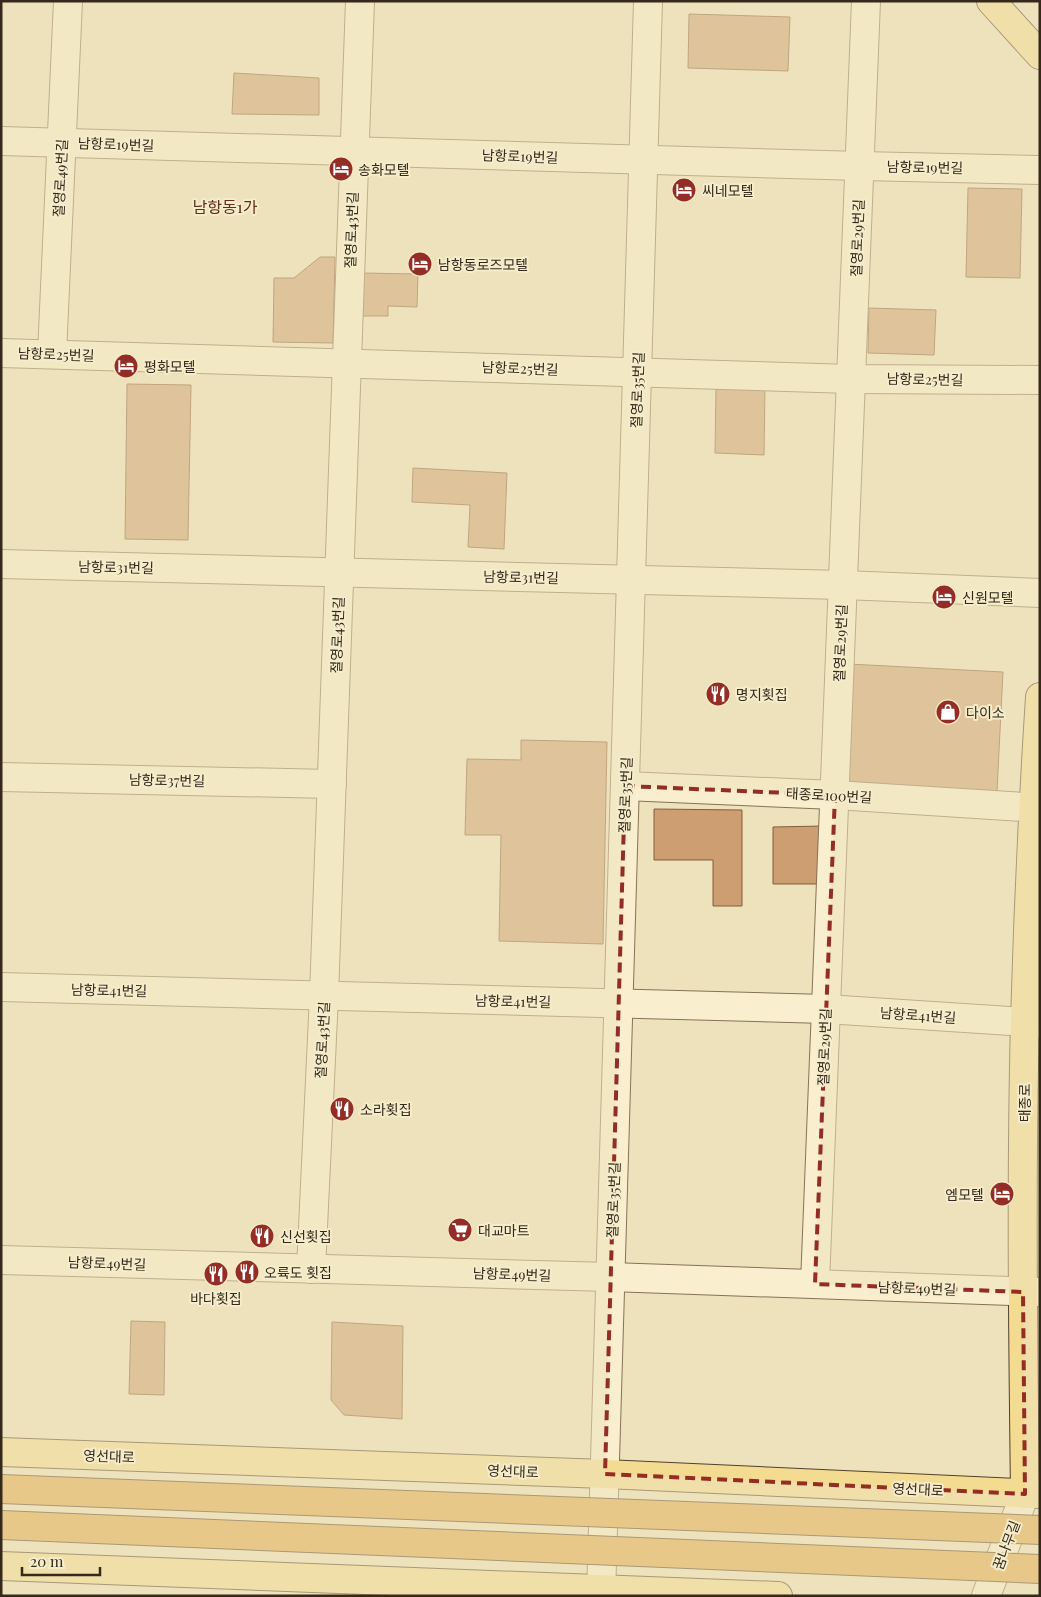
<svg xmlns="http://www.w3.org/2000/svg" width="1041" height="1597" viewBox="0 0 1041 1597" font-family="'Playfair Display','Noto Sans KR',serif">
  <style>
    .building { fill: #cc9e71; stroke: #845d3b }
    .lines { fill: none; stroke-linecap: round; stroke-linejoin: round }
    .minor-casing { stroke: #857256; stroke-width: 30 }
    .major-casing { stroke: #52402a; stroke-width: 30 }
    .minor { stroke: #f9efcf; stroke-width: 28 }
    .major { stroke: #f3db92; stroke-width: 28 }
    .highway-bridge-casing { stroke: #52402a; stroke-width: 30; stroke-linecap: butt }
    .highway-bridge { stroke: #e0a94a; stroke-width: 28 }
    .marked { fill: none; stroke: #942d25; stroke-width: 4; stroke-dasharray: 10 6; stroke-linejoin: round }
    .labels { text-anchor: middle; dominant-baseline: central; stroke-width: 4; stroke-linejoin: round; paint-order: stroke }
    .street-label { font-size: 14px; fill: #34291b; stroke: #f5eccb }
    .poi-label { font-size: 14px; fill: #34291b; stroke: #f5eccb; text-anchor: start }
    .quarter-label { font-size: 16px; fill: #612e1a; stroke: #f5eccb }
  </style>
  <rect width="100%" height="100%" fill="#eee2bc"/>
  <g class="building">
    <polygon points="689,14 790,17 788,71 688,68"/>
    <polygon points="234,73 319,78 319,115 232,114"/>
    <polygon points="968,188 1022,189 1020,278 966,277"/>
    <polygon points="320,257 335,257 333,343 273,342 274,278 294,278"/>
    <polygon points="362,273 418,274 417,307 388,306 388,316 362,316"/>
    <polygon points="869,308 936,310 934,355 868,353"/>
    <polygon points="127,384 191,385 188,540 125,539"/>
    <polygon points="716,387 765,388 764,455 715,453"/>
    <polygon points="413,468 507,473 504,549 468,547 470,505 412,502"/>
    <polygon points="849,664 1003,672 997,791 843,783"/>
    <polygon points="521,740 607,742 603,944 499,941 501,835 465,835 467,759 521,760"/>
    <polygon points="654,809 742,810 742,906 713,906 713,860 654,860"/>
    <polygon points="822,826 822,884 773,884 773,827"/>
    <polygon points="131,1321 165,1322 164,1395 129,1394"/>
    <polygon points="332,1322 403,1326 402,1419 344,1415 331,1400"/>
  </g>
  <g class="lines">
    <defs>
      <g id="minor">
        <polyline points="1,141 860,166 1040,170"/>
        <polyline points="1,353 851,379 1040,380"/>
        <polyline points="52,354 68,1"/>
        <polyline points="1,564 843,585 1040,593"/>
        <polyline points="1,777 332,784"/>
        <polyline points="625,786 835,795 1040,808"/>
        <polyline points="1,987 826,1009 1040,1023"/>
        <polyline points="1,1260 610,1277 1040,1292"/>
        <polyline points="311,1269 324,996 360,1"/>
        <polyline points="815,1284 866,1"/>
        <polyline points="601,1596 648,1"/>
        <polyline points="986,1596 1025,1494"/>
      </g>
      <g id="major">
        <polyline points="991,1 1040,55"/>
        <polyline points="1,1452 605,1474 1040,1494"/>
        <path d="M1025,1494C1023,1336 1021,1179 1025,1021C1028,913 1033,805 1040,697"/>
        <polyline points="1,1566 778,1596"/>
      </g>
    </defs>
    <use href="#minor" class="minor-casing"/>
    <use href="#major" class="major-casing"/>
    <use href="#minor" class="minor"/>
    <use href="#major" class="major"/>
    <defs>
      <g id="highway-bridge">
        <polyline points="1,1489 1040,1530"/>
        <polyline points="1,1525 1040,1569"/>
      </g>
    </defs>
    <use href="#highway-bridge" class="highway-bridge-casing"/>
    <use href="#highway-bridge" class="highway-bridge"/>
  </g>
  <path d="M0 0H1041V1597H0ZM625,786L835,795L815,1284L1023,1292L1025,1494L605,1474Z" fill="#eee2bc" fill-opacity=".55" fill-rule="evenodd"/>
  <path class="marked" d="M625,786L835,795L815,1284L1023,1292L1025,1494L605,1474Z"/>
  <defs>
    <symbol id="hotel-disc" viewBox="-11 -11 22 22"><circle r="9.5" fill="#942d25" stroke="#f5eccb"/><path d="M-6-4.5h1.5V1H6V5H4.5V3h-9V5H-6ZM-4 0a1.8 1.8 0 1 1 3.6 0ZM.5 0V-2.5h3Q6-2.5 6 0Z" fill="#fff"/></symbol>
    <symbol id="restaurant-disc" viewBox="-11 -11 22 22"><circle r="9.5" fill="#942d25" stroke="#f5eccb"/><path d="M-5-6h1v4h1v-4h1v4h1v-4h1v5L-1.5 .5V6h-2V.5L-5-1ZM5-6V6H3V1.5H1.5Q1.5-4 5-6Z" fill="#fff"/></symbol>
    <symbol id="shop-disc" viewBox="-11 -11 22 22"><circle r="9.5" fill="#942d25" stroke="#f5eccb"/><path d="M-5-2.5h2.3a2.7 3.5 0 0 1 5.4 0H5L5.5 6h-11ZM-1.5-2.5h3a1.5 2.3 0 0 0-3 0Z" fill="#fff"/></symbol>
    <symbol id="supermarket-disc" viewBox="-11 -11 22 22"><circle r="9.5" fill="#942d25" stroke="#f5eccb"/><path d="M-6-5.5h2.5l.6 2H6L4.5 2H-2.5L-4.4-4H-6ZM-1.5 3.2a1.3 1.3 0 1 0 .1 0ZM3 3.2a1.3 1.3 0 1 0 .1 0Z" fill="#fff"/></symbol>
  </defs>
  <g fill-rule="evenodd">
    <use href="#hotel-disc" x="327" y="155" width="28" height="28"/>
    <use href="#hotel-disc" x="670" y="176" width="28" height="28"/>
    <use href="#hotel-disc" x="406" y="250" width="28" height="28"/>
    <use href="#hotel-disc" x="112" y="352" width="28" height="28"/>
    <use href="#hotel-disc" x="930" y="583" width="28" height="28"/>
    <use href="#restaurant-disc" x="704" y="680" width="28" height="28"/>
    <use href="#shop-disc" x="934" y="698" width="28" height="28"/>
    <use href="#restaurant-disc" x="328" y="1095" width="28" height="28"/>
    <use href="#hotel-disc" x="988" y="1180" width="28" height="28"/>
    <use href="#supermarket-disc" x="446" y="1216" width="28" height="28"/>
    <use href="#restaurant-disc" x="248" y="1222" width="28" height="28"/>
    <use href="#restaurant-disc" x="233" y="1258" width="28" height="28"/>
    <use href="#restaurant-disc" x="202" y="1260" width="28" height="28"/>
  </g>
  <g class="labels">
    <g class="street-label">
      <text transform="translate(116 144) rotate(2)">남항로19번길</text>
      <text transform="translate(520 156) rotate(2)">남항로19번길</text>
      <text transform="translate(925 167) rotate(1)">남항로19번길</text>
      <text transform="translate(60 178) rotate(-87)">절영로49번길</text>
      <text transform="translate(351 230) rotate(-88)">절영로43번길</text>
      <text transform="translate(857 238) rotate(-88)">절영로29번길</text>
      <text transform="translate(56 354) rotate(2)">남항로25번길</text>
      <text transform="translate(520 368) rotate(2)">남항로25번길</text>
      <text transform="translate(925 379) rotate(1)">남항로25번길</text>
      <text transform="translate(637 390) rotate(-88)">절영로35번길</text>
      <text transform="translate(116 567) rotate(1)">남항로31번길</text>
      <text transform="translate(521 577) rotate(1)">남항로31번길</text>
      <text transform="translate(337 635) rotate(-88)">절영로43번길</text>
      <text transform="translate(840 643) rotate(-88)">절영로29번길</text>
      <text transform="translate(167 780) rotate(1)">남항로37번길</text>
      <text transform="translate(625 795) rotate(-88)">절영로35번길</text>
      <text transform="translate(829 795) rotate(3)">태종로100번길</text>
      <text transform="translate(109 990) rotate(1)">남항로41번길</text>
      <text transform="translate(513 1001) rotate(1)">남항로41번길</text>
      <text transform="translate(918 1015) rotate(4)">남항로41번길</text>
      <text transform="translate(322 1040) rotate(-87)">절영로43번길</text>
      <text transform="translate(824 1047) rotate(-88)">절영로29번길</text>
      <text transform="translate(1024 1103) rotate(-90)">태종로</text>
      <text transform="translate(613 1200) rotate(-88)">절영로35번길</text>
      <text transform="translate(107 1263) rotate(2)">남항로49번길</text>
      <text transform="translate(512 1274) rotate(2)">남항로49번길</text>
      <text transform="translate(917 1288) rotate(2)">남항로49번길</text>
      <text transform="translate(109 1456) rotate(2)">영선대로</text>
      <text transform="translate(513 1471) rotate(2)">영선대로</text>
      <text transform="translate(918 1489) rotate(3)">영선대로</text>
      <text transform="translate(1006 1545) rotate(-69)">꿈나무길</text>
    </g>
    <g class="poi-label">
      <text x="358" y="169">송화모텔</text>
      <text x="702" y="190">씨네모텔</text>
      <text x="438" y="264">남항동로즈모텔</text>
      <text x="144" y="366">평화모텔</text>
      <text x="962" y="597">신원모텔</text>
      <text x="736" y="694">명지횟집</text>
      <text x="966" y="712">다이소</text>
      <text x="360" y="1109">소라횟집</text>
      <text x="984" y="1194" text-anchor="end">엠모텔</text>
      <text x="478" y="1230">대교마트</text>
      <text x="280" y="1236">신선횟집</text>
      <text x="264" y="1272">오륙도 횟집</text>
      <text x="216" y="1298" text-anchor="middle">바다횟집</text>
    </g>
    <g class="quarter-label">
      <text x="225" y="206">남항동1가</text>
    </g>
  </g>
  <rect width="1041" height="1597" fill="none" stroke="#34291b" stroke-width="5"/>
  <path d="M22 1567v8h78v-8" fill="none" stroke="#34291b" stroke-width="2.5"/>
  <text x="30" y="1567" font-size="15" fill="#34291b" stroke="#f5eccb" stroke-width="4" paint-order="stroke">20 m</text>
</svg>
